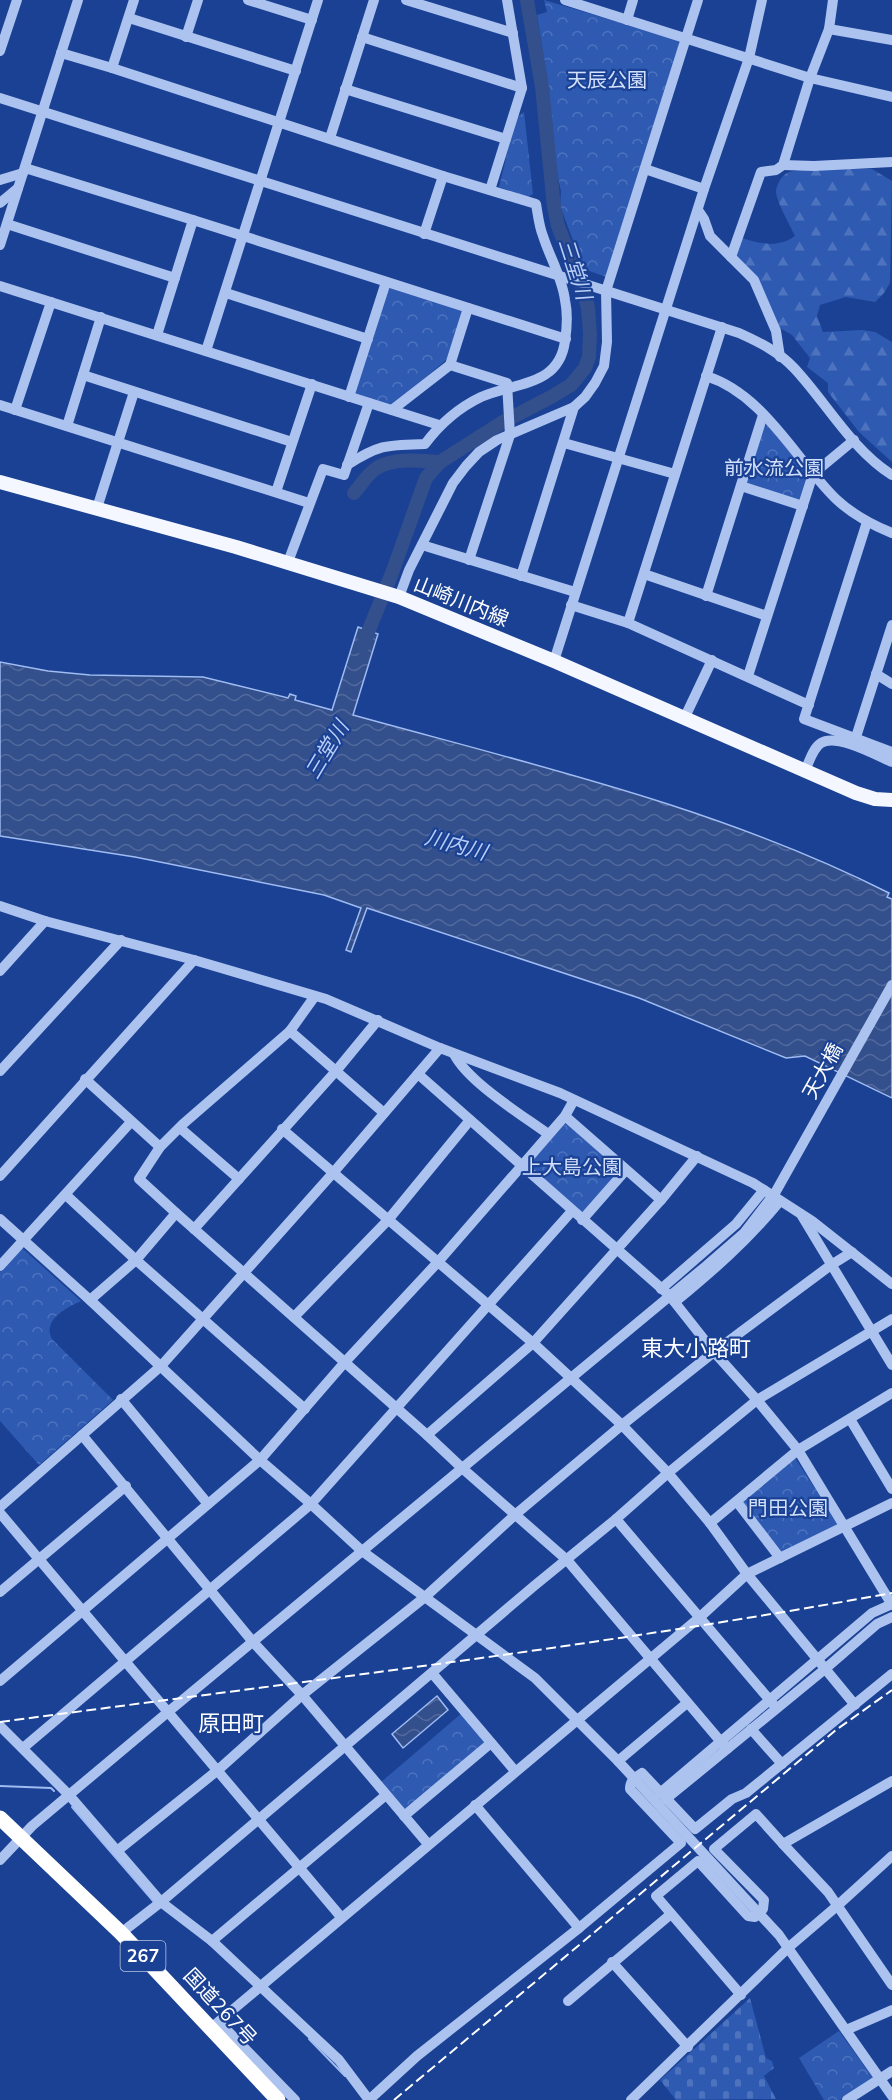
<svg xmlns="http://www.w3.org/2000/svg" width="892" height="2100" viewBox="0 0 892 2100" font-family="'Nunito Sans','Noto Sans JP',sans-serif">
  <style>
    .forest { fill: url(#forest-firs) }
    .cemetery { fill: url(#cemetery-stones) }
    .park { fill: url(#park-crowns) }
    .water { fill: url(#water-waves); stroke: #9fbbf2; stroke-width: 1.5 }
    .lines { fill: none; stroke-linecap: round; stroke-linejoin: round }
    .stream { stroke: #9fbbf2; stroke-width: 2 }
    .river { stroke: #334f8c; stroke-width: 14 }
    .minor { stroke: #acc2ef; stroke-width: 10 }
    .major { stroke: #f4f7ff; stroke-width: 14 }
    .highway { stroke: #fff; stroke-width: 15 }
    .rail { stroke: #fff; stroke-width: 2; stroke-dasharray: 10 4.5; stroke-linecap: butt }
    .labels { text-anchor: middle; dominant-baseline: central; stroke-width: 4.5; stroke-linejoin: round; paint-order: stroke }
    .shield { fill: #1a4194; stroke: #bac6df; stroke-width: 1.5 }
    .shield-label { font-size: 18px; font-weight: bold; fill: #fff }
    .park-label { font-size: 20px; fill: #d3e0fb; stroke: #1a4194 }
    .street-label { font-size: 20px; fill: #fff; stroke: #1a4194 }
    .water-label { font-size: 21px; font-style: italic; fill: #b8cdf6; stroke: #1a4194 }
    .quarter-label { font-size: 22px; fill: #fff; stroke: #1a4194 }
  </style>
  <defs>
    <pattern id="forest-firs" width="22" height="20" patternUnits="userSpaceOnUse" patternTransform="scale(1.5)"><rect width="22" height="20" fill="#2e5ab2"/><path d="M5 1l3.5 6h-7zM16 11l3.5 6h-7z" fill="#4d73be"/></pattern>
    <pattern id="cemetery-stones" width="16" height="16" patternUnits="userSpaceOnUse" patternTransform="scale(1.5)"><rect width="16" height="16" fill="#2e5ab2"/><path d="M2 7V4a2 2 0 0 1 4 0v3zM10 15v-3a2 2 0 0 1 4 0v3z" fill="#4d73be"/></pattern>
    <pattern id="park-crowns" width="20" height="18" patternUnits="userSpaceOnUse" patternTransform="scale(1.5)"><rect width="20" height="18" fill="#2e5ab2"/><path d="M2 6a3 3 0 1 1 6 0M12 15a3 3 0 1 1 6 0" fill="none" stroke="#4d73be"/></pattern>
    <pattern id="water-waves" width="16" height="10" patternUnits="userSpaceOnUse" patternTransform="scale(1.5)"><rect width="16" height="10" fill="#334f8c"/><path d="M0 5q4-4 8 0t8 0" fill="none" stroke="#52699d"/></pattern>
  </defs>
  <rect width="100%" height="100%" fill="#1a4194"/>
  <path class="forest" d="M872,169L892,181L890,283L884,293L875,302L846,297L820,305L817,316L823,332L862,330L875,332L892,342V462L859,432L828,392V383L807,367L810,358L792,335L778,327L736,256L742,238C760,244 779,248 795,236C790,225 777,203 776,192C776,186 781,176 787,173C798,167 856,169 872,169Z"/>
  <polygon class="cemetery" points="750,1998 766,2058 772,2061 774,2068 764,2076 776,2099 676,2100 660,2080"/>
  <g class="park">
    <polygon points="544,0 678,40 680,45 606,277 584,269 560,206 561,191 556,169 548,84 537,15 547,12"/>
    <polygon points="524,112 533,194 528,197 499,187 516,118"/>
    <polygon points="391,287 462,310 463,314 447,359 394,405 389,406 354,394 388,289"/>
    <polygon points="768,425 808,472 802,498 797,501 747,484 746,481 763,426"/>
    <polygon points="566,1123 621,1171 583,1215 528,1165"/>
    <path d="M22,1248L81,1301C66,1308 42,1320 52,1339L113,1400L39,1465L0,1421V1272Z"/>
    <polygon points="795,1458 839,1524 780,1553 741,1503"/>
    <polygon points="462,1713 485,1741 485,1745 403,1810 380,1783"/>
    <polygon points="839,2031 873,2078 840,2100 824,2100 799,2058"/>
  </g>
  <g class="water">
    <path d="M358,627L378,634L353,715C534,765 721,808 889,893L887,897L892,899V1098L805,1056L786,1058L639,998L367,908L351,952L346,950L361,908L324,895L135,857L0,836V662L48,671L90,675L203,677L288,698L290,694L296,696L295,700L332,710Z"/>
    <polygon points="437,1696 448,1710 403,1748 392,1734"/>
  </g>
  <g class="lines">
    <g class="stream">
      <polyline points="0,1786 51,1788 54,1791"/>
      <polyline points="72,1807 154,1902"/>
      <polyline points="309,2039 345,2076"/>
    </g>
    <g class="river">
      <path d="M354,493C361,485 368,473 377,468C394,457 421,461 440,462"/>
      <polyline points="362,647 392,573 426,478 440,462 503,422 551,397 571,385 585,368 589,357 590,334 588,308 584,293 558,226 554,207 542,87 527,0"/>
    </g>
    <g class="minor">
      <polyline points="248,0 312,20"/>
      <polyline points="406,0 513,33"/>
      <polyline points="565,0 810,78 892,97"/>
      <polyline points="129,18 296,71"/>
      <polyline points="627,20 633,0"/>
      <polyline points="829,29 892,40"/>
      <polyline points="186,37 198,0"/>
      <polyline points="362,37 522,88"/>
      <polyline points="0,51 17,0"/>
      <path d="M61,53L112,68L443,176L536,204C538,215 539,226 543,236C550,258 562,277 565,300C568,314 567,328 565,341C559,387 515,382 481,397C458,408 440,424 425,444C387,445 380,444 347,465"/>
      <polyline points="112,68 134,0"/>
      <polyline points="345,89 506,139"/>
      <path d="M0,98L739,333C759,342 779,352 794,368C826,402 852,450 892,475"/>
      <polyline points="330,138 374,0"/>
      <polyline points="783,165 814,166 892,162"/>
      <polyline points="25,168 193,220 566,339"/>
      <polyline points="645,169 704,189"/>
      <polyline points="0,180 23,173"/>
      <polyline points="490,190 522,88 507,0"/>
      <polyline points="0,203 18,188"/>
      <polyline points="698,210 704,219 710,236 754,280 776,331 780,357"/>
      <polyline points="7,224 175,278"/>
      <polyline points="424,234 443,176"/>
      <polyline points="0,245 78,0"/>
      <polyline points="731,257 761,172 776,170 783,165 810,78 829,29 833,0"/>
      <polyline points="0,286 439,425"/>
      <polyline points="226,293 368,339"/>
      <polyline points="157,335 193,220"/>
      <polyline points="206,351 318,0"/>
      <polyline points="450,365 507,383 510,435 469,560"/>
      <polyline points="83,375 292,442"/>
      <path d="M706,376C764,394 795,459 836,499C852,514 872,525 892,533"/>
      <polyline points="349,397 386,282"/>
      <polyline points="0,405 309,503"/>
      <polyline points="15,410 51,302"/>
      <polyline points="392,410 450,365 468,308"/>
      <polyline points="67,426 101,317"/>
      <polyline points="564,443 675,474"/>
      <polyline points="741,486 803,506"/>
      <polyline points="276,492 312,384"/>
      <polyline points="97,508 134,392"/>
      <polyline points="867,522 804,719 892,752"/>
      <polyline points="422,545 575,592"/>
      <polyline points="288,562 323,469 344,475 369,403"/>
      <polyline points="644,574 767,616"/>
      <polyline points="521,576 574,407"/>
      <polyline points="706,596 763,415"/>
      <polyline points="399,597 409,570 453,483 466,466 479,452 497,440 574,407 585,397 595,383 604,366 607,342 606,291 698,0"/>
      <polyline points="571,605 628,623 809,705"/>
      <polyline points="628,623 722,327"/>
      <polyline points="554,661 704,189 749,58 762,0"/>
      <polyline points="876,674 892,684"/>
      <polyline points="748,676 813,474 854,440"/>
      <polyline points="684,719 712,660"/>
      <polyline points="856,737 892,625"/>
      <path d="M805,771C809,762 813,748 821,743C836,733 876,755 892,762"/>
      <polyline points="0,906 45,921 194,960 326,999 440,1048 560,1093 753,1183 812,1221 892,1284"/>
      <polyline points="0,971 45,921"/>
      <polyline points="315,996 290,1031 183,1124 160,1147 139,1179 176,1213 427,1435 462,1468 567,1560 727,1749"/>
      <polyline points="290,1031 384,1113"/>
      <path d="M454,1054C468,1082 522,1115 548,1134"/>
      <polyline points="0,1071 121,940"/>
      <polyline points="418,1074 669,1295 714,1352 757,1400 798,1450 892,1605"/>
      <polyline points="85,1079 160,1147"/>
      <polyline points="565,1116 661,1200"/>
      <polyline points="180,1128 239,1179"/>
      <polyline points="282,1129 533,1343 622,1425 668,1473 710,1523 747,1574 855,1705"/>
      <polyline points="0,1176 194,960"/>
      <polyline points="66,1195 136,1260 305,1409"/>
      <polyline points="802,1216 892,1365"/>
      <polyline points="0,1219 90,1300 260,1460 311,1504 362,1551 535,1678 618,1761 779,1935 892,2096"/>
      <polyline points="582,1220 626,1170"/>
      <polyline points="194,1229 336,1071 378,1020"/>
      <polyline points="0,1266 131,1122"/>
      <polyline points="661,1289 736,1224 764,1190"/>
      <polyline points="90,1300 136,1260 176,1213"/>
      <path d="M675,1302C715,1269 747,1241 780,1201"/>
      <polyline points="294,1317 388,1220 470,1120"/>
      <polyline points="121,1399 208,1504"/>
      <polyline points="850,1419 892,1489"/>
      <polyline points="82,1435 253,1642 302,1695 428,1844"/>
      <polyline points="427,1435 533,1343 661,1200 697,1156"/>
      <polyline points="737,1502 780,1558"/>
      <polyline points="0,1507 161,1366 333,1173 440,1048"/>
      <polyline points="0,1513 341,1917"/>
      <polyline points="616,1519 773,1704"/>
      <polyline points="710,1523 798,1450 892,1393"/>
      <polyline points="0,1592 126,1486"/>
      <polyline points="432,1673 515,1771"/>
      <polyline points="0,1681 260,1460 345,1362 438,1262 565,1116 574,1100"/>
      <polyline points="0,1726 69,1795 161,1902 212,1941 339,2060 369,2100"/>
      <polyline points="751,1729 782,1764"/>
      <polyline points="23,1748 311,1504 572,1211"/>
      <polyline points="618,1761 687,1703"/>
      <polyline points="892,1781 783,1844 828,1892 892,1985"/>
      <polyline points="660,1793 872,1613 892,1604"/>
      <polyline points="666,1799 825,1669 877,1624 892,1617"/>
      <polyline points="475,1805 579,1928"/>
      <polyline points="404,1816 491,1743"/>
      <polyline points="117,1851 218,1770 302,1695 425,1597 516,1514 622,1425 714,1352 831,1265 852,1252"/>
      <polyline points="0,1860 32,1826 168,1712 706,1266 744,1233 775,1193 892,985"/>
      <polyline points="121,1933 161,1902 534,1586 616,1519 668,1473 757,1400 892,1319"/>
      <polyline points="212,1941 386,1795"/>
      <polyline points="612,1962 688,2047"/>
      <polyline points="741,1995 656,1896 698,1861 748,1916 755,1917 763,1909 764,1900 714,1849 756,1814 783,1844"/>
      <polyline points="568,2001 671,1914"/>
      <polyline points="219,2022 295,2100"/>
      <polyline points="211,2028 700,1617 747,1574 892,1503"/>
      <polyline points="846,2030 892,2010"/>
      <path d="M369,2100L417,2056L579,1928L681,1843L630,1789C630,1780 635,1778 642,1773L695,1829L732,1799L746,1793L892,1674"/>
      <polyline points="631,2100 789,1947 837,1906 892,1856"/>
      <polyline points="847,2100 892,2071"/>
    </g>
    <polyline class="major" points="0,482 236,547 399,597 554,661 856,793 875,799 892,800"/>
    <polyline class="highway" points="0,1818 121,1933 278,2100"/>
    <g class="rail">
      <path d="M0,1722C298,1682 596,1647 892,1593"/>
      <polyline points="394,2100 836,1730 892,1690"/>
    </g>
  </g>
  <g class="labels">
    <rect class="shield" x="120.5" y="1941" width="45" height="30" rx="4.5"/>
    <g class="shield-label">
      <text x="143" y="1956">267</text>
    </g>
    <g class="park-label">
      <text x="607" y="80">天辰公園</text>
      <text x="774" y="468">前水流公園</text>
      <text x="572" y="1167">上大島公園</text>
      <text x="788" y="1508">門田公園</text>
    </g>
    <g class="street-label">
      <text transform="translate(461 602) rotate(22)">山崎川内線</text>
      <text transform="translate(823 1071) rotate(-61)">天大橋</text>
      <text transform="translate(220 2007) rotate(47)">国道267号</text>
    </g>
    <g class="water-label">
      <text transform="translate(575 269) rotate(72)">三堂川</text>
      <text transform="translate(327 750) rotate(-59)">三堂川</text>
      <text transform="translate(456 845) rotate(15)">川内川</text>
    </g>
    <g class="quarter-label">
      <text x="696" y="1349">東大小路町</text>
      <text x="231" y="1724">原田町</text>
    </g>
  </g>
</svg>
